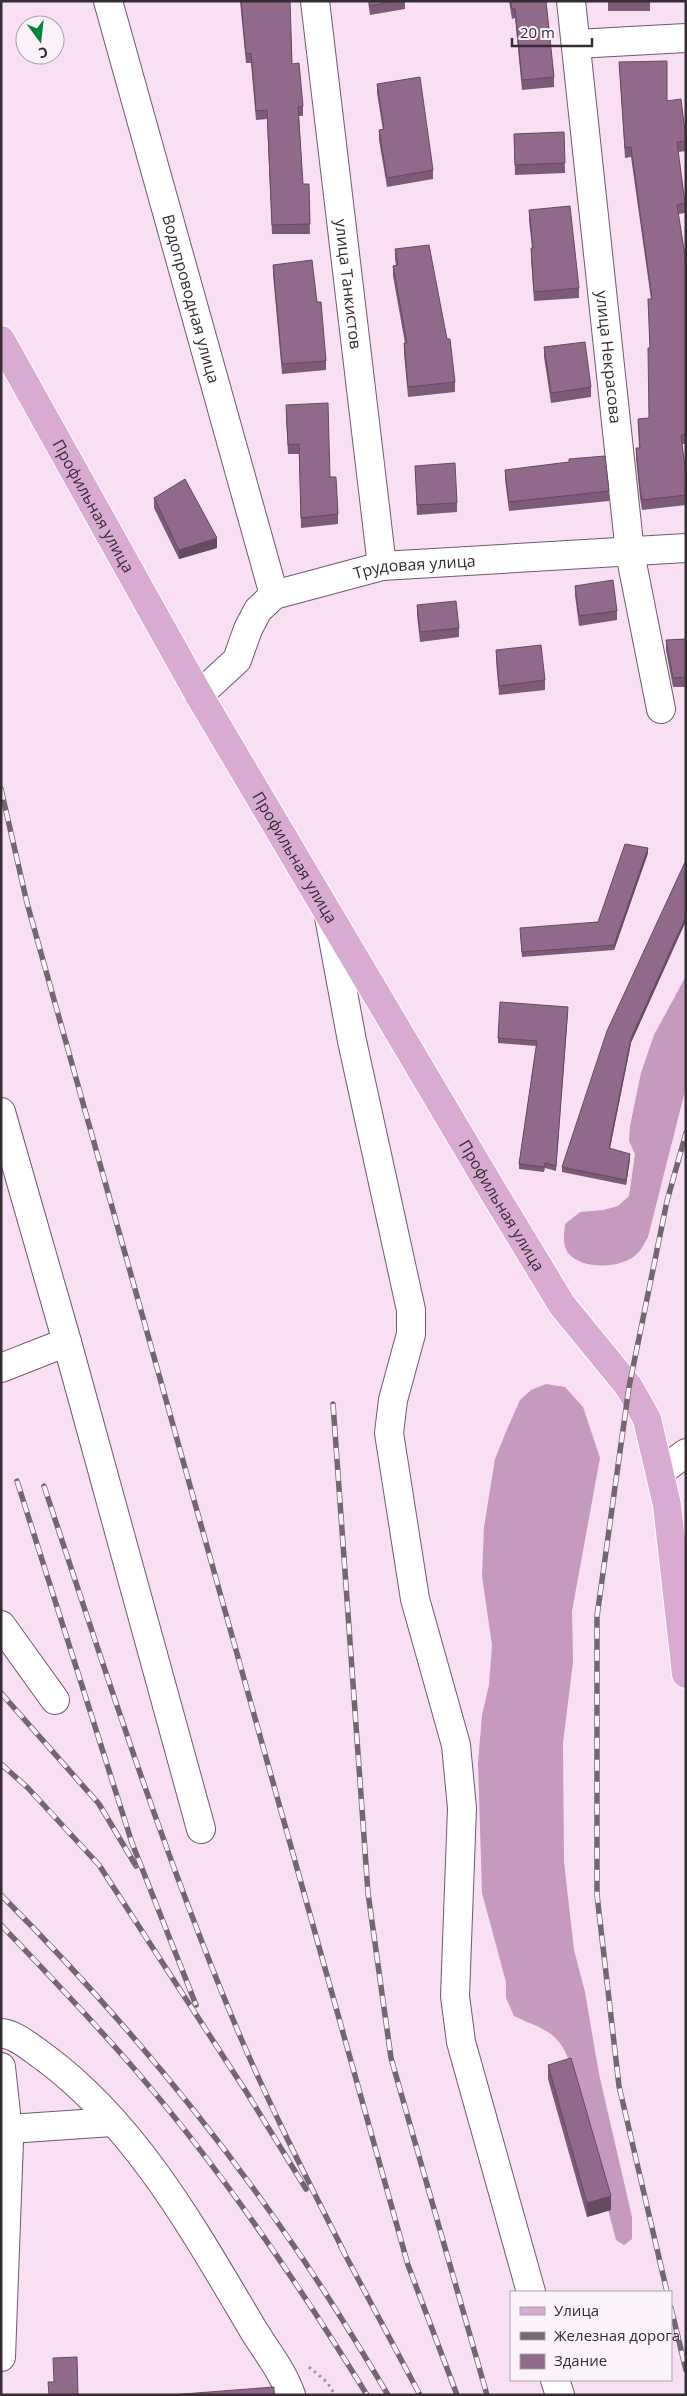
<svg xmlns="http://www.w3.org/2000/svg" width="687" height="2396" viewBox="0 0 687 2396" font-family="'Open Sans',sans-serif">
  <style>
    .forest { fill: #c59abe }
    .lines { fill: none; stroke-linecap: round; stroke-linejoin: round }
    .minor-casing { stroke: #6e596b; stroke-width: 30 }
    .major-casing { stroke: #fff; stroke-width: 30 }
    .path { stroke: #a18f9e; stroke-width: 3; stroke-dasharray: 2.5 4; stroke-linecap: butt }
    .minor { stroke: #fff; stroke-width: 28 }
    .major { stroke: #d9abd3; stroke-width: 28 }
    .rail-casing { stroke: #746571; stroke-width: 5.5 }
    .rail { stroke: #fcf2fa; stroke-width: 4; stroke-dasharray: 11; stroke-linecap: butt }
    .wall { fill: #7d5a78 }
    .shaded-wall { fill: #664a61 }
    .building { fill: #91698b; stroke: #664a61 }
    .labels { text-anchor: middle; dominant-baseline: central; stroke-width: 5; stroke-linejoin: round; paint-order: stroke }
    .street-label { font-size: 16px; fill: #362c34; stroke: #fcf2fa }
  </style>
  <rect width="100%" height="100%" fill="#f8dff4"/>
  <g class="forest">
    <path d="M686,976V1087L648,1237C645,1242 642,1249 638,1253C623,1269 583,1270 569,1254C562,1246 564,1234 565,1224L580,1212L603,1210L618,1206L629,1196L635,1154L629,1141L630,1126L641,1073L654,1035Z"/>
    <path d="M546,1384L565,1387L583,1407L600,1458L572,1611L573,1662L563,1743L564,1862L574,1950L585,1992L599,2074L632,2217V2239L624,2245L616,2240L569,2061C558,2030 541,2029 514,2016L506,1998V1982L482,1893L478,1763L482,1715L489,1685L492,1645L482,1576L484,1527L495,1459L508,1427L520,1400L531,1390Z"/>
  </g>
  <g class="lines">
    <defs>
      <g id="minor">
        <path id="s1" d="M108,1L274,595"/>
        <path id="s2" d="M315,1L382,566"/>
        <path id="s3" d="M571,1L630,553L661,709"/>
        <polyline points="576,44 686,38"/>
        <path id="s4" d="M199,695L237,660L248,629L258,610L274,595L382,566L686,548"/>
        <polyline points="329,917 352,1041 411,1310 411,1334 393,1400 389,1433 415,1599 456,1745 462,1808 455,1996 461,2042 531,2292"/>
        <polyline points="1,1112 67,1342 201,1829"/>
        <polyline points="1,1368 67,1342"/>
        <polyline points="660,1472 686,1453"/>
        <polyline points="1,1625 55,1700"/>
        <path d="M1,2033C17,2035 31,2048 44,2057C136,2125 194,2230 251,2326C265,2350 282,2369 291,2395"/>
        <polyline points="1,2067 9,2141 1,2357"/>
        <polyline points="9,2129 112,2122"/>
        <polyline points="555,2380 560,2395"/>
      </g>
      <g id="major">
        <path id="s5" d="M1,340L199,695L491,1188L562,1305L629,1387L647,1419L667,1505L686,1674"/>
      </g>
    </defs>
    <use href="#minor" class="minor-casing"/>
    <use href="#major" class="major-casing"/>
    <polyline class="path" points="309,2367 327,2382 335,2395"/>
    <use href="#minor" class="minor"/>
    <use href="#major" class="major"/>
    <defs>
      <g id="rail">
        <polyline points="1,789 27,903 408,2265 457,2395"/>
        <polyline points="333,1404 368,1893 391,2058 487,2395"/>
        <polyline points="17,1481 132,1843 196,2005"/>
        <path d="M44,1486C103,1664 160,1843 232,2017C265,2097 305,2175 344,2252"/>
        <polyline points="1,1693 99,1804 136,1866"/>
        <polyline points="1,1764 28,1788 99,1865 247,2093 306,2189"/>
        <path d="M1,1895C105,1999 203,2114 287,2236C323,2287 356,2341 388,2395"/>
        <path d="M1,1925C47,1973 94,2022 137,2072C223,2172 298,2283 367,2395"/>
        <polyline points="341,2247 420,2395"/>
        <polyline points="667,2292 619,2086 597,1895 597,1616 629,1387 667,1201 686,1133"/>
        <polyline points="671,2308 686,2370"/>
      </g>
    </defs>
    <use href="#rail" class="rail-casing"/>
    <use href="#rail" class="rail"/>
  </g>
  <g class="wall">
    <polygon points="240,1 290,1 292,64 303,106 303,116 299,116 303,184 309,184 310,234 272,234 267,119 256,120 251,63 246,63"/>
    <polygon points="368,1 405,1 405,9 370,15"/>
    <polygon points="509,1 546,1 554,77 554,87 522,90 515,18 512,19"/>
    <rect x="608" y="1" width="42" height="10"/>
    <polygon points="619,62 667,101 686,140 686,151 678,152 685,203 685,213 678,214 686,262 686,444 682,444 686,476 686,505 642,510 640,498 636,458 636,448 639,448 638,419 649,418 650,348 648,299 651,299 631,157 625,158"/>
    <polygon points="377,84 433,170 433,179 387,187 379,140 379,130 383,130 377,93"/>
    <polygon points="564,132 565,173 515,175 514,134"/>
    <polygon points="529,210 579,288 579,298 534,301 531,258 531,248 532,248 529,220"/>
    <polygon points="395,249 455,382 455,392 408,397 404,353 404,343 405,343 393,276 393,266 396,265 395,259"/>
    <polygon points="273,265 317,302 326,361 326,370 282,374 273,274"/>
    <polygon points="544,347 591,387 591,397 551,403 544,357"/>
    <polygon points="286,415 330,477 338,514 338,524 301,528 299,454 288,454"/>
    <polygon points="569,462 609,491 609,501 509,511 505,479 505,470"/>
    <polygon points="415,466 457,503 457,512 417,515"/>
    <polygon points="154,498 217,548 179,559 154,508"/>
    <polygon points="575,586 617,611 617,620 579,626 575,595"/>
    <polygon points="417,605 459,628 459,637 420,642 417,615"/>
    <polygon points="686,639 686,687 673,687 666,650 666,640"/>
    <polygon points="496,650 545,680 545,690 499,695 496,660"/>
    <polygon points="648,853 614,950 522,957 520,933 598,922"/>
    <polygon points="568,1012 556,1171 545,1168 544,1172 519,1169 519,1164 536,1046 498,1043 498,1038"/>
    <polygon points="631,1043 610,1148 630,1159 626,1185 562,1172 562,1167"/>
    <polygon points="548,2065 611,2210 587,2217 548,2079"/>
  </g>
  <g class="shaded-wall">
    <polygon points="217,538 217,548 179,559 179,550"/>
    <polygon points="648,848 648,853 614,950 614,945"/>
    <polygon points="686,916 686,921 631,1043 609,1153 609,1148 631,1038"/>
    <polygon points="630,1154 630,1159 626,1185 626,1180"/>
    <polygon points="611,2196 611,2210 587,2217 587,2203"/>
  </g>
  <g class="building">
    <polygon points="241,1 290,1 292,64 299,63 303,106 298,107 303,184 309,184 310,224 272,225 267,110 256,111 251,53 246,54"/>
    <polygon points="369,1 395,1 370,6"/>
    <polygon points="511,1 546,1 554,77 522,80 515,9 512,9"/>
    <polygon points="667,61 667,101 681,99 686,140 686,141 677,142 685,203 677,205 686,262 686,434 681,435 686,476 686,495 642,500 640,488 636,448 640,448 638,419 649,418 648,348 650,348 648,299 652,299 631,147 625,148 619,62"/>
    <polygon points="420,77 433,170 387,178 379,130 384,129 377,84"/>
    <polygon points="564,132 565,163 515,165 514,134"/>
    <polygon points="570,206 579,288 534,292 531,248 533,248 529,210"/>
    <polygon points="429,245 447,339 450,339 455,382 408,387 404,343 407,343 393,266 398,265 395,249"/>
    <polygon points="312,260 317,302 321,302 326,361 282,364 273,265"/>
    <polygon points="585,342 591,387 551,393 544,347"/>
    <polygon points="328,403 330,477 336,477 338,514 301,518 299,444 288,445 286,405"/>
    <polygon points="605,456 609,491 509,502 505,470 569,462 569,459"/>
    <polygon points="455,463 457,503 417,505 415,466"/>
    <polygon points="185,479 217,538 179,550 154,498"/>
    <polygon points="613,580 617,611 579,616 575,586"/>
    <polygon points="456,601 459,628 420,632 417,605"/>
    <polygon points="686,639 686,677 673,678 666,640"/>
    <polygon points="541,645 545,680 499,686 496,650"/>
    <polygon points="625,844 648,848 614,945 522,952 520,928 598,922"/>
    <polygon points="686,860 686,916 631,1038 609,1148 630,1154 626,1180 562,1167 607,1031"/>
    <polygon points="500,1002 568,1007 556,1166 545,1163 544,1167 519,1164 537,1041 498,1038"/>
    <polygon points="571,2058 611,2196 587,2203 548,2065"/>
    <polygon points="77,2357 78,2395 49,2395 48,2382 54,2382 53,2358"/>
    <polygon points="274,2387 274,2395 170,2395"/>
  </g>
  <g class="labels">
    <g class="street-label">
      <text stroke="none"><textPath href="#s2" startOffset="285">улица Танкистов</textPath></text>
      <text stroke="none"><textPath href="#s1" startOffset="309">Водопроводная улица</textPath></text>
      <text stroke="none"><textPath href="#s3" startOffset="358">улица Некрасова</textPath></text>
      <text stroke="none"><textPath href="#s5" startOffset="190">Профильная улица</textPath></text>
      <text stroke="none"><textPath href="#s4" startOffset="272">Трудовая улица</textPath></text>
      <text stroke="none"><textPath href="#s5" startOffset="595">Профильная улица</textPath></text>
      <text stroke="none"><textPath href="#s5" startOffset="1000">Профильная улица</textPath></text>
    </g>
  </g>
  <rect width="687" height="2396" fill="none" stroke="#362c34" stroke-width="5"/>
  <rect x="510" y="2291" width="162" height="90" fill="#fcf2fa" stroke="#ada3ab"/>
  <rect x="520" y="2307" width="25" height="8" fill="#d9abd3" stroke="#ada3ab"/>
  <text x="554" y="2316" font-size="15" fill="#362c34">Улица</text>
  <rect x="520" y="2332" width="25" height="8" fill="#746571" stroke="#ada3ab"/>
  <text x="554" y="2341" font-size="15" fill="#362c34">Железная дорога</text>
  <rect x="520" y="2354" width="25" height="15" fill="#91698b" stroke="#ada3ab"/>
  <text x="554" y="2366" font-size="15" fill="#362c34">Здание</text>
  <g transform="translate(40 40) rotate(165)"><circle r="24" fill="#fcf2fa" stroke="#ada3ab"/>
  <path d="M0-4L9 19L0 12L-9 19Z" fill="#008541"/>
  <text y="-8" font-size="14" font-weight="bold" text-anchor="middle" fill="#362c34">С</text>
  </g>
  <path d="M512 38v8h80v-8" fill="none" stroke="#362c34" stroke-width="2.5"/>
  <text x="520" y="38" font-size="15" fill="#362c34" stroke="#fcf2fa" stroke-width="4" paint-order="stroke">20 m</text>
</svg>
